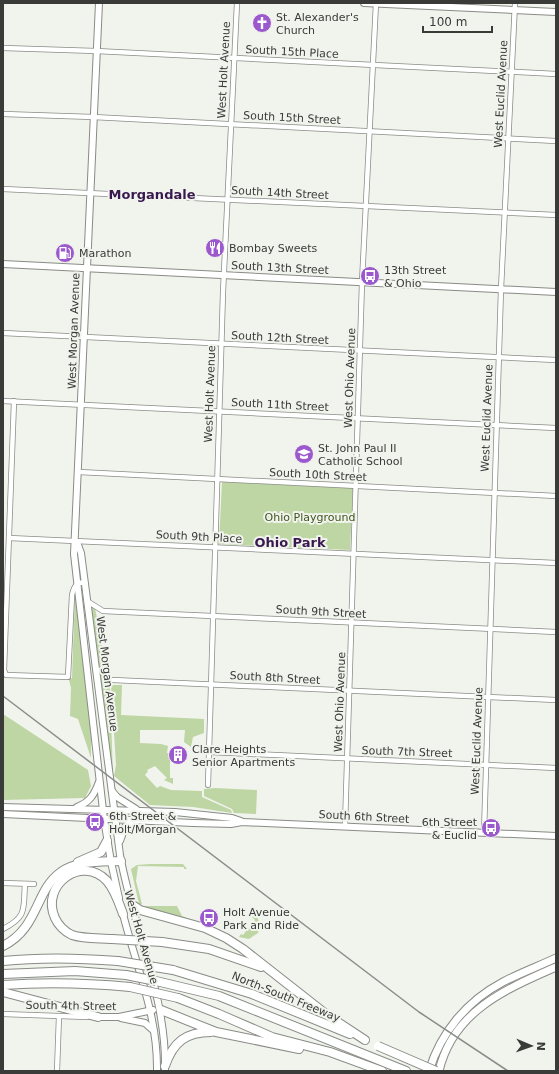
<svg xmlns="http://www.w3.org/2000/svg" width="559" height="1074" viewBox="0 0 559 1074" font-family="'DejaVu Sans',sans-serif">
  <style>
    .green { fill: #bed5a4 }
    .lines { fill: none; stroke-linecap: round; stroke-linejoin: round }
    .minor-casing { stroke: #898c86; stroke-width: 6 }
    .tertiary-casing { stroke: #898c86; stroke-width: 8 }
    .secondary-casing { stroke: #898c86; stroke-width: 9 }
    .motorway-casing { stroke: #898c86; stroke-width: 10 }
    .minor { stroke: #fff; stroke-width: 4.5 }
    .tertiary { stroke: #fff; stroke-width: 6 }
    .secondary { stroke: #fff; stroke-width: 7 }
    .motorway { stroke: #fff; stroke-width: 8 }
    .rail { stroke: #8b8d89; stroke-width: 1.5 }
    .motorway-bridge-casing { stroke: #898c86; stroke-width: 10; stroke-linecap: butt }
    .motorway-bridge { stroke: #fff; stroke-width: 8 }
    .labels { text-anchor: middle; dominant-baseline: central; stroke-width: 4; stroke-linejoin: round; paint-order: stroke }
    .poi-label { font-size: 11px; fill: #3a3b39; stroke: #f1f4ed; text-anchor: start }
    .street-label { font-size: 11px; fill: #3a3b39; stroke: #f1f4ed }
    .park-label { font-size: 11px; fill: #3d541d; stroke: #f1f4ed }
    .quarter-label { font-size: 13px; font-weight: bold; fill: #39184f; stroke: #f1f4ed }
  </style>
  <rect width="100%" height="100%" fill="#f1f4ed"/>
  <g class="green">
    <polygon points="222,482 353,488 350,550 219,544"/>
    <polygon points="75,594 91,727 91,758 78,719 70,716 71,688 69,680 72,678"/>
    <polygon points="91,605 95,608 110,689 113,776"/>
    <polygon points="111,685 122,685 121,715 204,719 204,733 193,737 191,747 184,742 185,730 140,730 140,743 161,744 168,746 167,753 170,753 170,778 173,778 173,784 164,780 167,778 155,766 147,770 148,771 145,775 157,788 160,786 171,790 202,791 202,797 231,810 232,813 193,807 150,805 114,776 116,765"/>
    <polygon points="3,714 88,770 91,786 85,798 3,800"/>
    <polygon points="215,788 257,790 256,814 234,813 232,809 204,796 204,789"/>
    <polygon points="150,864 183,864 187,869 184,869 184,867 138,866 136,881 142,904 139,904 131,869 137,865"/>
    <polygon points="140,906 177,906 182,916 189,919 188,921"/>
    <polygon points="254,916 257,916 260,925 258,933 249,939 239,937 241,934 243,935 255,920 252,917"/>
  </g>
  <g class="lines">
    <defs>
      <g id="minor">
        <polyline points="3,48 96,51 556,74"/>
        <polyline points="3,114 93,117 556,141"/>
        <polyline points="3,189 556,215"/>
        <polyline points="3,333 556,360"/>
        <polyline points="3,401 556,428"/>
        <path d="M14,401L4,670L6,675L68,677L72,595C74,586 76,583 85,582"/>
        <polyline points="79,472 556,496"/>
        <polyline points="9,538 556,563"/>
        <polyline points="87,601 103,611 556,632"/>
        <polyline points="113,680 556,700"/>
        <polyline points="209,752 556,768"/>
        <polyline points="208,785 223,292 237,3"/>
        <polyline points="345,826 362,282 376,3"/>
        <polyline points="484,833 501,289 515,3"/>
        <polyline points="3,883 34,884"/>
        <path d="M3,929C28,916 23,909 25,884"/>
        <polyline points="3,1014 87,1017"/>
        <polyline points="57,1071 59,1016"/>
      </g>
      <g id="tertiary">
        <polyline points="99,3 74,554 104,819 111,862 119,898"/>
        <polyline points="364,3 556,12"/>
        <polyline points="3,264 556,292"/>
        <path d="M77,542L81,553L120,855C133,928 167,996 165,1071"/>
        <polyline points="112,791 117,797 136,809"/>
        <polyline points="3,807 175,812 232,818 241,821"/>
        <path d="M77,807C90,802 94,795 99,782"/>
        <polyline points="3,814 193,823 231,824 242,822 556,836"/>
        <polyline points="120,841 125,827 134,821"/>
        <path d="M122,910C135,964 158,1014 157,1071"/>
        <polyline points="98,1017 119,1017 153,1010"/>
        <polyline points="121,1018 145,1023 154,1031"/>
      </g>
      <g id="secondary">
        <path d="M429,1071C441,1032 467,1001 503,982C520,973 539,966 556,958"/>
        <path d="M439,1071C453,1011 506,989 556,967"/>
      </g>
      <g id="motorway">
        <polyline points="78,862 101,852 107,841"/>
        <polyline points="131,904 140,910 205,928 226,938 243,949 327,1015 365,1040"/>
        <path d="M112,939C99,938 84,939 72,935C65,932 58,925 55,918C40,885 82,854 107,881C115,890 119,903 123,914"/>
        <polyline points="162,942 209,949 261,967"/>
        <path d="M3,946C39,928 35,890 61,872C77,860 103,862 121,861"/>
        <path d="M3,961C42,957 79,958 118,961"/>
        <polyline points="173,970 252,994 350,1034"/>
        <polyline points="3,974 75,971 126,975"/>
        <polyline points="156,981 219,996 406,1071"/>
        <path d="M3,985C46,982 87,983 130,987"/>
        <polyline points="3,992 98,1017"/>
        <polyline points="178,998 219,1014 272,1037 330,1052 382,1071"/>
        <polyline points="161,1010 216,1032 299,1049"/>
        <path d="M165,1066C173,1042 186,1032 211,1032"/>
      </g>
    </defs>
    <use href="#minor" class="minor-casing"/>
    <use href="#tertiary" class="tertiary-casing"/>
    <use href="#secondary" class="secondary-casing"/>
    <use href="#motorway" class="motorway-casing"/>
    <use href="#minor" class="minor"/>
    <use href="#tertiary" class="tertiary"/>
    <use href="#secondary" class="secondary"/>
    <use href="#motorway" class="motorway"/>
    <polyline class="rail" points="3,696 419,1012 508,1071"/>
    <defs>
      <g id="motorway-bridge">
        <polyline points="112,939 162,942"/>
        <polyline points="118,961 173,970"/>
        <polyline points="126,975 156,981"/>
        <polyline points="130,987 178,998"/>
        <polyline points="378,1046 436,1071"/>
      </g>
    </defs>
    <use href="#motorway-bridge" class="motorway-bridge-casing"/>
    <use href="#motorway-bridge" class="motorway-bridge"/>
  </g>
  <defs>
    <symbol id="church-disc" viewBox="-11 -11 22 22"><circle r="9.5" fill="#9c59ce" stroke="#f1f4ed"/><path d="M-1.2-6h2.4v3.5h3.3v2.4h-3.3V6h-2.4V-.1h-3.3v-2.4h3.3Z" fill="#fff"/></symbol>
    <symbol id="restaurant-disc" viewBox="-11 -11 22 22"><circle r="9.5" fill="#9c59ce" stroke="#f1f4ed"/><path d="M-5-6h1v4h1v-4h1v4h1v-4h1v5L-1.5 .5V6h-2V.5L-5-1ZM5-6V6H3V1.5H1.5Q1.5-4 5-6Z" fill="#fff"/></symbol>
    <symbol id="fuel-disc" viewBox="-11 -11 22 22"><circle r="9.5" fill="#9c59ce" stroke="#f1f4ed"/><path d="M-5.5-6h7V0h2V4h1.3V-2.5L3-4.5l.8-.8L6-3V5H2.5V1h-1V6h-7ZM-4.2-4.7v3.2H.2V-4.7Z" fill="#fff"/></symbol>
    <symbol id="bus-disc" viewBox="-11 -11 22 22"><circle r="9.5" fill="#9c59ce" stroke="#f1f4ed"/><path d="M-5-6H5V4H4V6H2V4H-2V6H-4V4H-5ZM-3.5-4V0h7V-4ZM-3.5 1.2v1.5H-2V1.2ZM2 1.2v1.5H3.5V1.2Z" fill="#fff"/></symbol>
    <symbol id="school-disc" viewBox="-11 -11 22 22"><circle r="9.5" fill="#9c59ce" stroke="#f1f4ed"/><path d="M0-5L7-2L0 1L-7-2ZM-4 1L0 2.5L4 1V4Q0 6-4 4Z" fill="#fff"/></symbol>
    <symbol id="building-disc" viewBox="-11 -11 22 22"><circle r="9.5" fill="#9c59ce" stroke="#f1f4ed"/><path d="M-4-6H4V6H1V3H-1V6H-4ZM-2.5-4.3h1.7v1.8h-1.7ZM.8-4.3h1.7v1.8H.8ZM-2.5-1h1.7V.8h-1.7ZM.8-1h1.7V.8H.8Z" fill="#fff"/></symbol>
  </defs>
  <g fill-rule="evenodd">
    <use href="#church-disc" x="251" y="12" width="22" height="22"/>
    <use href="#restaurant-disc" x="204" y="237" width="22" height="22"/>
    <use href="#fuel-disc" x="54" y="242" width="22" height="22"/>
    <use href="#bus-disc" x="359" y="265" width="22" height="22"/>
    <use href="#school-disc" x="293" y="443" width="22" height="22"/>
    <use href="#building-disc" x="167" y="744" width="22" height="22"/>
    <use href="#bus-disc" x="84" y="811" width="22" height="22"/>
    <use href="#bus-disc" x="480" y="817" width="22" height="22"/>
    <use href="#bus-disc" x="198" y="907" width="22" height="22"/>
  </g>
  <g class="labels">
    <g class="poi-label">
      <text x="276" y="17">St. Alexander's<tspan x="276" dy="13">Church</tspan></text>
      <text x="229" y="248">Bombay Sweets</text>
      <text x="79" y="253">Marathon</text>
      <text x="384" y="270">13th Street<tspan x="384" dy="13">&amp; Ohio</tspan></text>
      <text x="318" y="448">St. John Paul II<tspan x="318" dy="13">Catholic School</tspan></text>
      <text x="192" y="749">Clare Heights<tspan x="192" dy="13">Senior Apartments</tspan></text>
      <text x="109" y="816">6th Street &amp;<tspan x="109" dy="13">Holt/Morgan</tspan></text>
      <text x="477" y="822" text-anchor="end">6th Street<tspan x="477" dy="13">&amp; Euclid</tspan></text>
      <text x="223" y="912">Holt Avenue<tspan x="223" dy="13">Park and Ride</tspan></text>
    </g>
    <g class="street-label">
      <text transform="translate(292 52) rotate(3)">South 15th Place</text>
      <text transform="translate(224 70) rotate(-87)">West Holt Avenue</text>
      <text transform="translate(501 94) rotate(-87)">West Euclid Avenue</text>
      <text transform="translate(292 118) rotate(3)">South 15th Street</text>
      <text transform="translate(280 193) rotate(3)">South 14th Street</text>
      <text transform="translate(280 268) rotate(3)">South 13th Street</text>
      <text transform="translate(74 331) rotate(-88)">West Morgan Avenue</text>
      <text transform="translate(280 338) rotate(3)">South 12th Street</text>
      <text transform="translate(350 378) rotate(-88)">West Ohio Avenue</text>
      <text transform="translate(210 394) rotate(-88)">West Holt Avenue</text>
      <text transform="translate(280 405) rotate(3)">South 11th Street</text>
      <text transform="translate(487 418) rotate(-88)">West Euclid Avenue</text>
      <text transform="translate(318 475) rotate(3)">South 10th Street</text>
      <text transform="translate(199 537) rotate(3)">South 9th Place</text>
      <text transform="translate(321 612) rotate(3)">South 9th Street</text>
      <text transform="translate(107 674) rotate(83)">West Morgan Avenue</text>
      <text transform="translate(275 678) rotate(3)">South 8th Street</text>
      <text transform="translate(340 702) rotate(-88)">West Ohio Avenue</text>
      <text transform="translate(477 741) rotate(-88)">West Euclid Avenue</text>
      <text transform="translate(407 752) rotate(2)">South 7th Street</text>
      <text transform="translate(364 817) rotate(3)">South 6th Street</text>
      <text transform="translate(141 937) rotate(74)">West Holt Avenue</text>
      <text transform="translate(286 997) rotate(22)">North-South Freeway</text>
      <text transform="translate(71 1006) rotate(1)">South 4th Street</text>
    </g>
    <g class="park-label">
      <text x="310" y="517">Ohio Playground</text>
    </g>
    <g class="quarter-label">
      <text x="152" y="194">Morgandale</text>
      <text x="290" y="542">Ohio Park</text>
    </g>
  </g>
  <rect width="559" height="1074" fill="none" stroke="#3a3b39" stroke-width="8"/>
  <g transform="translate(531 1046) rotate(92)" stroke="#f1f4ed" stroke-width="3" paint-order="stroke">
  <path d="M0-3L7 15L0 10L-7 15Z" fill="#3a3b39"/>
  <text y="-6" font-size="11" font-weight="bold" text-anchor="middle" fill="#3a3b39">N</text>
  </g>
  <path d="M423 26v6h69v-6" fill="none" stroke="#3a3b39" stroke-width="2"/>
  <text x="429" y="26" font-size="12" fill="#3a3b39" stroke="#f1f4ed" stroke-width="3" paint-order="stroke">100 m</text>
</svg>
